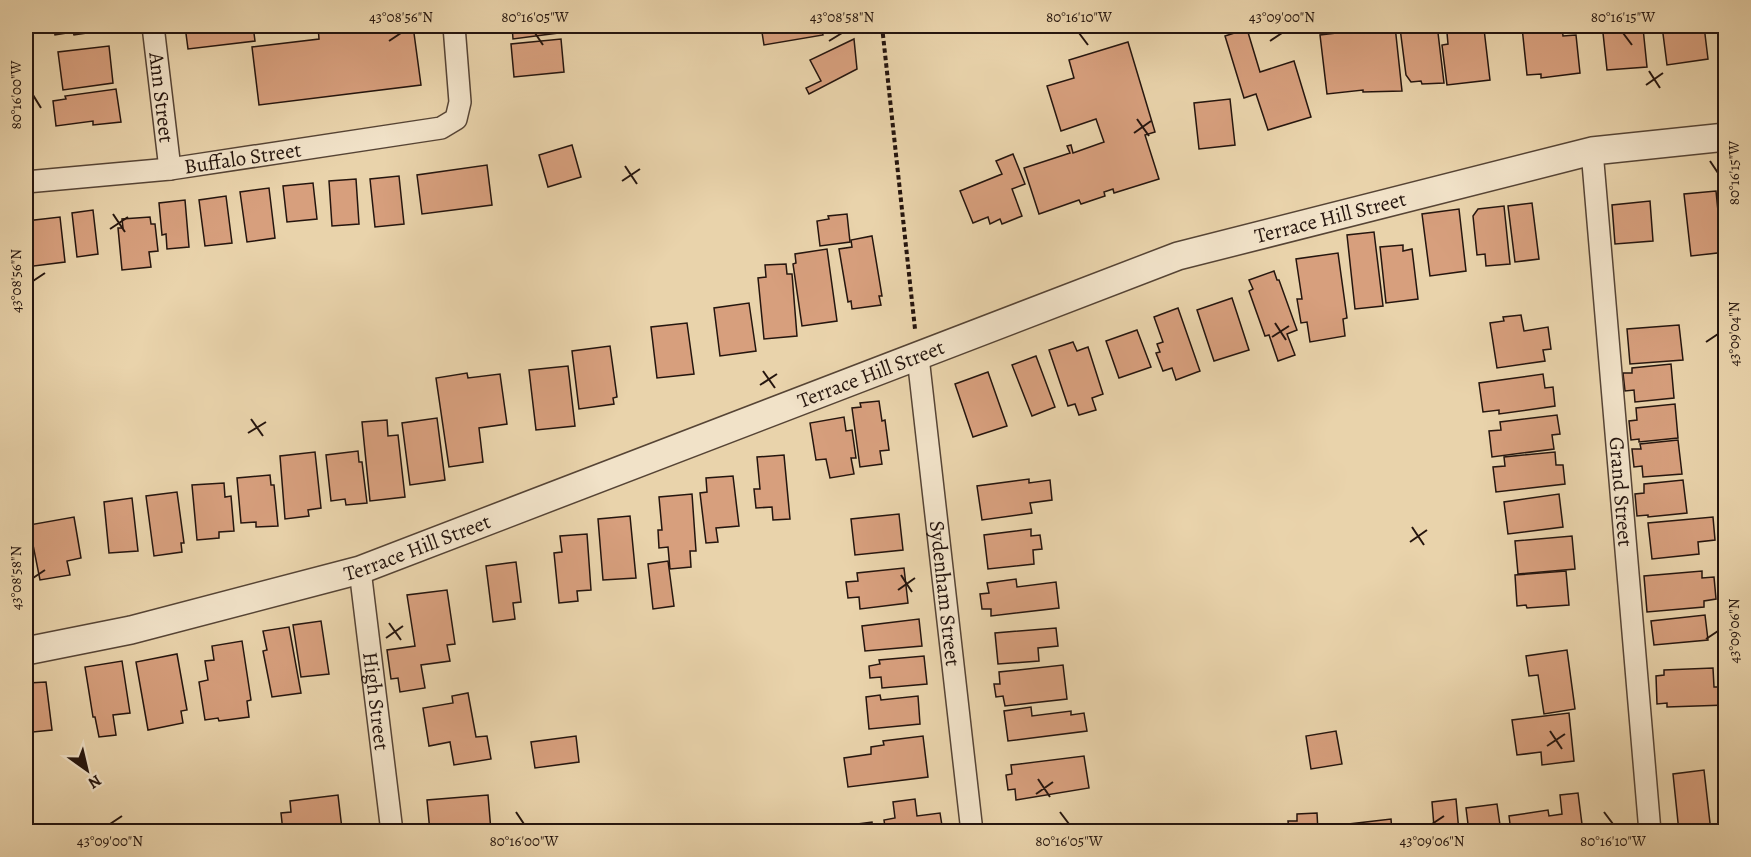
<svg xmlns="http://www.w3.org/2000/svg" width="1751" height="857" viewBox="0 0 1751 857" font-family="Alegreya,serif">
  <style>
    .building { fill: #d79f7d; stroke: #25150e; stroke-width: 1.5 }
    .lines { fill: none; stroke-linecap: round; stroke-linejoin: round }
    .minor-casing { stroke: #564435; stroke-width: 24 }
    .tertiary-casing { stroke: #564435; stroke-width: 30 }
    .path { stroke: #25150e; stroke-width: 4; stroke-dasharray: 4.5 3; stroke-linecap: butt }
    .minor { stroke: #f1e2c8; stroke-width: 21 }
    .tertiary { stroke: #f1e2c8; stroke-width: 27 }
    .ticks { fill: none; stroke: #25150e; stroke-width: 2 }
    .labels { text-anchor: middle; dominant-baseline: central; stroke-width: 6; stroke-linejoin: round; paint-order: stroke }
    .street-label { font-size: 21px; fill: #25150e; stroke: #f1e2c8 }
    .neatline { fill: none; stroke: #25150e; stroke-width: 2 }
    .ticks-label { font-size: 15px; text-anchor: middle; fill: #25150e }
  </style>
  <rect width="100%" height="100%" fill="#e9d3ab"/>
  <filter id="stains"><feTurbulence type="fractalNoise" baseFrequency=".00333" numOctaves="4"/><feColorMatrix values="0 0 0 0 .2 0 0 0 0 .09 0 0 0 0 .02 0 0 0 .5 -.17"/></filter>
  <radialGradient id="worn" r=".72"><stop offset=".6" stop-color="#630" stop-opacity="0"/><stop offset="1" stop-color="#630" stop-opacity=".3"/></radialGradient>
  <g class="building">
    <polygon points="42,26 107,26 108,30 74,35 73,32 55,35 54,30 43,32"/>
    <polygon points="185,26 253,26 255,41 188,49"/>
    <polygon points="318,26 413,26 421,85 259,105 252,47 319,39"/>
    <polygon points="512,26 557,26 558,33 513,39"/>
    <polygon points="761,26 854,26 822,31 823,35 764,45"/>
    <polygon points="1395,26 1402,91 1363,92 1363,90 1327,94 1320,35"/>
    <polygon points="1422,26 1433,26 1433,33 1438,33 1444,83 1422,84 1421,81 1411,82 1406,75 1400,28"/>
    <polygon points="1539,26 1562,26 1563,36 1576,35 1580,73 1541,78 1541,74 1527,75 1522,27"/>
    <polygon points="1607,26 1640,26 1641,28 1643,28 1647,67 1607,70 1603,33 1607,32"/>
    <polygon points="1662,26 1704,26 1708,59 1667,65"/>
    <polygon points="1247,29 1260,72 1294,61 1311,117 1268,130 1256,94 1244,98 1225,36"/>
    <polygon points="1484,29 1490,80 1447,85 1442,45 1448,44 1447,33"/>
    <polygon points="561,39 564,72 514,77 511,44"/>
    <polygon points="854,39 857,69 809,94 806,88 821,81 810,60"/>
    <polygon points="1128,42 1155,132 1145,135 1159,179 1114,193 1113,189 1104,192 1105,196 1081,204 1079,200 1039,214 1024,168 1070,153 1067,146 1071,145 1073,153 1104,142 1096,119 1061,131 1047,86 1074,78 1069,60"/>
    <polygon points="109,46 113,83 63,90 58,52"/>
    <polygon points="116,89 121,122 93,125 93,121 56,126 53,101 66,99 65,96"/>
    <polygon points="1230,99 1235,145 1199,149 1194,103"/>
    <polygon points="572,145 581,177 548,187 539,155"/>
    <polygon points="1013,154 1025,184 1012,189 1022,216 1002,224 1000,219 990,224 988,217 973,223 960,191 1002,174 996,161"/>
    <polygon points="487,165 492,205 422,214 417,175"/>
    <polygon points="399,176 404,224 375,227 370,179"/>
    <polygon points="356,179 359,224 332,226 329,181"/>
    <polygon points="313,183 317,219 287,222 283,186"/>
    <polygon points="269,188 275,238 247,242 240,192"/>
    <polygon points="1716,191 1719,221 1724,221 1726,252 1691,256 1684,194"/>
    <polygon points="226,196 232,243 205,246 199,200"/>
    <polygon points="185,200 189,247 167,249 166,234 162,235 159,203"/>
    <polygon points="1650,201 1653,241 1615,244 1612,205"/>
    <polygon points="1532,203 1539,259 1515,262 1508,206"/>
    <polygon points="1504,206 1510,264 1486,266 1485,254 1477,255 1473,216 1478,209"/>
    <polygon points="1459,209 1466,271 1430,276 1422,214"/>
    <polygon points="93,210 98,254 77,257 72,213"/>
    <polygon points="847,214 850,242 820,246 817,221 829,219 828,216"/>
    <polygon points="60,217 65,262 26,267 26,221"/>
    <polygon points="150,217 151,224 155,224 158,251 149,252 151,267 122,270 118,228 123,228 122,219"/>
    <polygon points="1374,232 1383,306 1355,309 1347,235"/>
    <polygon points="872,236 882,296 879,296 881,305 852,309 851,301 848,302 839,249 852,247 851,240"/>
    <polygon points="1403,245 1403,251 1412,249 1418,299 1386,303 1380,247"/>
    <polygon points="827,249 837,321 802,326 793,264 796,263 795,254"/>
    <polygon points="1338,253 1347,318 1343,319 1345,336 1310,342 1307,322 1301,323 1297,299 1302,299 1296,259"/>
    <polygon points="786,264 787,274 792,274 797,336 764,339 758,278 766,277 765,265"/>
    <polygon points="1274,271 1277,280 1279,280 1297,330 1287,334 1295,355 1278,361 1269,335 1265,336 1249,291 1253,289 1249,280"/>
    <polygon points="1232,298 1249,350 1214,361 1197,310"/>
    <polygon points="749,303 756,351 720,356 714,308"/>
    <polygon points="1178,308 1200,371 1176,380 1172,368 1163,371 1156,353 1160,352 1157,344 1163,342 1154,317"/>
    <polygon points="1521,315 1524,331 1548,327 1551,349 1543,350 1545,361 1497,368 1490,323 1504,321 1503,317"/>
    <polygon points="687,323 694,374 657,378 651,327"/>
    <polygon points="1679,325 1683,360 1630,364 1627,329"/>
    <polygon points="1137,330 1151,367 1119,378 1106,341"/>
    <polygon points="1073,342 1077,351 1088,347 1103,394 1092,398 1096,410 1079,415 1075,404 1068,406 1049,350"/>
    <polygon points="610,346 617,397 613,398 614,404 579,409 572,351"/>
    <polygon points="1036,356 1055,407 1032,416 1012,365"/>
    <polygon points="1671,364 1674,398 1635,402 1634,390 1625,391 1623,373 1632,373 1632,368"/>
    <polygon points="568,366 575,426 536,430 529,370"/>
    <polygon points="988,372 1007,426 973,437 955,384"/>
    <polygon points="467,373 468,378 500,374 507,424 479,428 483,462 449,467 436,378"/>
    <polygon points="1543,374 1545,388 1553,387 1555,406 1499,414 1499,410 1483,412 1479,383"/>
    <polygon points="879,401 882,421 885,420 889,450 880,451 882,464 860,467 852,408 861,407 860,403"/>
    <polygon points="1675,404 1678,438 1639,442 1639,439 1631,440 1629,421 1637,420 1636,408"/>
    <polygon points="1557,415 1560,434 1552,435 1554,449 1492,457 1489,431 1501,430 1500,422"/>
    <polygon points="844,417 846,431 852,430 856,458 851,458 854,474 830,478 826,459 816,460 810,423"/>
    <polygon points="437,418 445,480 410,485 402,423"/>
    <polygon points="387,420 388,436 398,435 405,497 370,501 362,422"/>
    <polygon points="1678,440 1682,474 1643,477 1642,466 1634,467 1632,449 1641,449 1640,444"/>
    <polygon points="358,451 359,462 362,462 367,503 346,505 345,499 331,501 326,455"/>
    <polygon points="315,452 321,508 308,510 309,516 285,519 280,456"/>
    <polygon points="1555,452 1556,465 1563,465 1565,484 1496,492 1493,467 1505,466 1504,457"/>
    <polygon points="784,455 790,519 773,520 772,507 756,508 754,489 760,489 757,457"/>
    <polygon points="270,475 271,485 274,485 278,526 256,527 256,522 241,523 237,478"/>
    <polygon points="733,476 739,526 716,528 718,542 706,543 700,493 707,492 706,478"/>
    <polygon points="1029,479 1029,483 1050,480 1052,500 1030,503 1032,513 982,520 977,486"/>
    <polygon points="1683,480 1687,513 1648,517 1648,515 1637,516 1635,494 1644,493 1644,484"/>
    <polygon points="224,483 225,497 231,496 234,531 219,532 219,538 197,540 192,485"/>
    <polygon points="177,492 184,543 181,543 182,552 154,556 146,496"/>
    <polygon points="692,494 696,551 690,551 691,567 670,569 668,547 659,548 658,530 662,530 659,497"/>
    <polygon points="1559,494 1563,527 1508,534 1504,502"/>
    <polygon points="132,498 138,551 109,553 104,502"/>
    <polygon points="899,514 903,550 855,555 851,519"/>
    <polygon points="630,516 636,578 603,580 598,519"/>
    <polygon points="74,517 81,558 67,561 70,575 40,580 29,525"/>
    <polygon points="1713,517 1715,540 1698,542 1699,554 1652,559 1648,523"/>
    <polygon points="1031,529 1031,536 1040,535 1042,549 1033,550 1034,564 988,569 984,535"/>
    <polygon points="587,534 591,590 577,591 578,601 559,603 554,553 562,552 560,536"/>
    <polygon points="1572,536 1575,569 1518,574 1515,541"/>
    <polygon points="668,561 674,606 653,609 648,564"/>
    <polygon points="516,562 521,602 513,603 515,619 493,622 486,566"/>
    <polygon points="904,568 908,603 860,609 859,597 848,598 846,582 858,581 857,573"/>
    <polygon points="1566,571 1569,605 1527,608 1526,605 1517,606 1515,575"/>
    <polygon points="1702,571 1702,578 1714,577 1716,599 1704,601 1704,607 1647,612 1644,576"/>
    <polygon points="1016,579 1017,587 1056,582 1059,608 991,616 991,609 982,609 980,594 989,593 987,583"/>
    <polygon points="447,590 455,644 447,645 450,661 421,665 425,688 400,692 398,678 391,679 387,650 415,646 407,595"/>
    <polygon points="1705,615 1708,640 1654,645 1651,621"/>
    <polygon points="919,619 922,646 865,651 862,626"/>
    <polygon points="321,621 329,674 301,677 293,625"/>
    <polygon points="289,627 301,693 272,697 263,651 267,650 263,631"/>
    <polygon points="1056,628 1058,646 1038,648 1039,661 998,664 995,633"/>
    <polygon points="242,641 251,700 247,701 249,717 219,721 218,718 205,720 199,682 208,680 205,661 214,660 212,646"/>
    <polygon points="1567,650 1575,709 1544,714 1538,675 1529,676 1526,656"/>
    <polygon points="177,654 187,710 181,711 183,723 148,730 136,662"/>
    <polygon points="924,656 927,684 882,688 881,677 870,678 869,666 880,664 879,660"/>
    <polygon points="122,661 130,713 113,715 116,735 99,737 95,717 93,717 85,667"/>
    <polygon points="1063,665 1067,699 1005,706 1003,696 996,697 994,684 1000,684 999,672"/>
    <polygon points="1713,668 1714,687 1726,687 1726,705 1667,707 1667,703 1657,704 1656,676 1664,675 1664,670"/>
    <polygon points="46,682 52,730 33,732 28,683"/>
    <polygon points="468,693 476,737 487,736 491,759 454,765 450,742 429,746 423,708 453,703 452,696"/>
    <polygon points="880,695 881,700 918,696 920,724 869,729 866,697"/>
    <polygon points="1031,707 1032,716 1071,711 1071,715 1084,713 1087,731 1008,741 1004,711"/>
    <polygon points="1569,713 1574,761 1542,765 1541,752 1517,755 1512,720"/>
    <polygon points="1336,731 1342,764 1311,769 1306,736"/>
    <polygon points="576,736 579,762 535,768 531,742"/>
    <polygon points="923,736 928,777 848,787 844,758 871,754 871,747 884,745 883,741"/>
    <polygon points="1084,756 1089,788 1016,800 1015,789 1008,790 1006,775 1012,774 1011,765"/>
    <polygon points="1704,770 1711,832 1679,832 1673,774"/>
    <polygon points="1578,793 1583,832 1511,832 1509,816 1548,810 1549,816 1562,814 1560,795"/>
    <polygon points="338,795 342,829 318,832 283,832 281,813 291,812 290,801"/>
    <polygon points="488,795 491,831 430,832 427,800"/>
    <polygon points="915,799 917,816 940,813 943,832 859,832 858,824 872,822 873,829 885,827 884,820 895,818 893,802"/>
    <polygon points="1456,799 1459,832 1422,832 1422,829 1434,827 1432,802"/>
    <polygon points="1497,804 1501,832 1469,832 1466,808"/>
    <polygon points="1317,813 1318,832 1289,832 1288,821 1297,821 1297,814"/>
    <polygon points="1391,819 1392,832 1350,832 1349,824"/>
  </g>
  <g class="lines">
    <defs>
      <g id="minor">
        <path id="s1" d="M153,26L170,169"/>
        <path id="s2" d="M1592,151L1650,832"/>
        <path id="s3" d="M26,182L170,169L441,128L456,119L460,102L454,26"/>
        <path id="s4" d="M918,357L972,832"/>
        <path id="s5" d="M360,570L392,832"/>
      </g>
      <g id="tertiary">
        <path id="s6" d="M26,651L131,630L360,570L1178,256L1592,151L1726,137"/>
      </g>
    </defs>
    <use href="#minor" class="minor-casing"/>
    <use href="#tertiary" class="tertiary-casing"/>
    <polyline class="path" points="882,26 915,329"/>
    <use href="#minor" class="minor"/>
    <use href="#tertiary" class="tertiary"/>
  </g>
  <path class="ticks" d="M535,33L543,45M1079,33L1088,45M1623,33L1632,45M389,41L401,33M829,41L842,33M1270,41L1282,33M1649,71L1660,88M1646,85L1663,73M33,95L41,108M1137,119L1149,136M1134,133L1151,121M1710,161L1718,173M625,166L637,184M622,181L640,169M113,214L125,232M110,229L128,217M33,281L45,273M1275,323L1286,340M1272,337L1289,326M1706,342L1718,334M763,371L775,388M760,385L777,374M251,419L263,436M248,433L266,422M1412,527L1424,545M1410,542L1427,530M901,575L912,592M33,578L45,570M898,590L915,578M389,623L401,640M386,638L403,626M1706,639L1718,631M1550,731L1562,749M1547,746L1565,734M1038,779L1050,797M1036,794L1053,782M516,812L524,824M1060,812L1069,824M1604,812L1613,824M110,824L122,816M1432,824L1444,816"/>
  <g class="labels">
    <g class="street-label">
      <text stroke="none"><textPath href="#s1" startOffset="72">Ann Street</textPath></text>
      <text stroke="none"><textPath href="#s3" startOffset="218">Buffalo Street</textPath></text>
      <text stroke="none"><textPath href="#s6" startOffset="1377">Terrace Hill Street</textPath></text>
      <text stroke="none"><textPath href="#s6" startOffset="891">Terrace Hill Street</textPath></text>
      <text stroke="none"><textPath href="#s2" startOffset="342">Grand Street</textPath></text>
      <text stroke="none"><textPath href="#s6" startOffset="405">Terrace Hill Street</textPath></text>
      <text stroke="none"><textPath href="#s4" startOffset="238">Sydenham Street</textPath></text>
      <text stroke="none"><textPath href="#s5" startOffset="132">High Street</textPath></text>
    </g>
  </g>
  <rect width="1751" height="857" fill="none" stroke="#e9d3ab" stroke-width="66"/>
  <g transform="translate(87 770) rotate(146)" stroke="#f1e2c8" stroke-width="4.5" paint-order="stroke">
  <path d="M0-4.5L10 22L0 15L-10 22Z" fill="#25150e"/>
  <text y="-9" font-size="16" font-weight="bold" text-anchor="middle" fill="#25150e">N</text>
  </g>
  <rect x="33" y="33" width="1685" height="791" class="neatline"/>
  <g class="ticks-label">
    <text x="401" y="22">43°08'56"N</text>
    <text x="535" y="22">80°16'05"W</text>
    <text x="842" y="22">43°08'58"N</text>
    <text x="1079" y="22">80°16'10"W</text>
    <text x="1282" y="22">43°09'00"N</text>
    <text x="1623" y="22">80°16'15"W</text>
    <text transform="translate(16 95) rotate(-90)" y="5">80°16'00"W</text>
    <text transform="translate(1734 173) rotate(-90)" y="5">80°16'15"W</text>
    <text transform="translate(16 281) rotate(-90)" y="5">43°08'56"N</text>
    <text transform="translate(1734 334) rotate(-90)" y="5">43°09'04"N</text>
    <text transform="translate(16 578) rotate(-90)" y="5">43°08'58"N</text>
    <text transform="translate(1734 631) rotate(-90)" y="5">43°09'06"N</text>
    <text x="110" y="846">43°09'00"N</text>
    <text x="524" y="846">80°16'00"W</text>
    <text x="1069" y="846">80°16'05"W</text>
    <text x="1432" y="846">43°09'06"N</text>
    <text x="1613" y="846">80°16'10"W</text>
  </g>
  <rect width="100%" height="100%" filter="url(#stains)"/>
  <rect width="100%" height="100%" fill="url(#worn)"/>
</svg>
